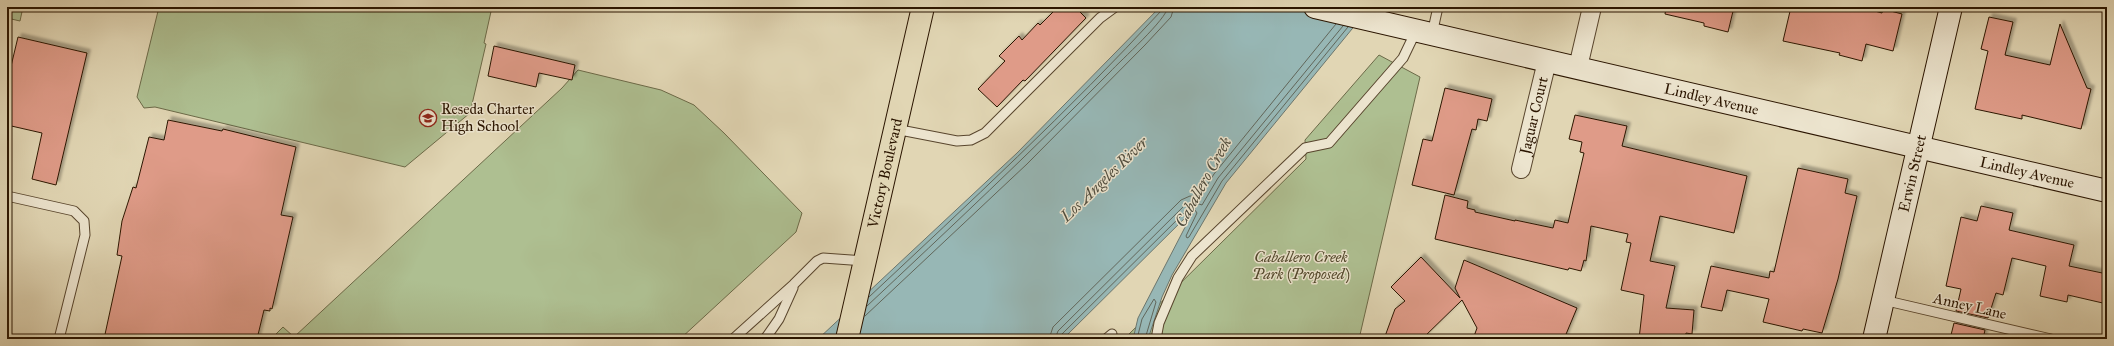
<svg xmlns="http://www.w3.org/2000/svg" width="2114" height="346" viewBox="0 0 2114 346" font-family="'IM FELL Great Primer',serif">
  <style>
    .green { fill: #aebf91; stroke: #6c6a48 }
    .water { fill: #97b7b5; stroke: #6c766d }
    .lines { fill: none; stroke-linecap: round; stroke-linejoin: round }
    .shore { stroke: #61665a; stroke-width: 1 }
    .building { fill: #df9b88; stroke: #2b1500; filter: url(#shadow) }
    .lane-casing { stroke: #58452d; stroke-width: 11 }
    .street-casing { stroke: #58452d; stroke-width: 20 }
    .secondary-casing { stroke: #2b1500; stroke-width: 24 }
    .primary-casing { stroke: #2b1500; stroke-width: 24 }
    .lane { stroke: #ece4ce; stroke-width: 9 }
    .street { stroke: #ece4ce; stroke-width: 18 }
    .secondary { stroke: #ece4ce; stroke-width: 22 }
    .primary { stroke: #e1d6b4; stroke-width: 22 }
    .labels { text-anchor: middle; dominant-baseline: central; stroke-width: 3; stroke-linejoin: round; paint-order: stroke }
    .street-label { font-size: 15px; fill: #2b1500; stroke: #ece4ce }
    .poi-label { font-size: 15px; fill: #2b1500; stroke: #ece4ce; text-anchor: start }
    .park-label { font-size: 15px; font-style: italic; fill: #52482c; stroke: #ece4ce }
    .water-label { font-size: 16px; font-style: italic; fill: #514e3f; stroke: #ece4ce }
  </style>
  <defs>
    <filter id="shadow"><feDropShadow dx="3.5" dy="-3.5" stdDeviation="1" flood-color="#0004"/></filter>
  </defs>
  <rect width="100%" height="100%" fill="#e1d6b4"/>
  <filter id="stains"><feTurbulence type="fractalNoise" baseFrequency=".005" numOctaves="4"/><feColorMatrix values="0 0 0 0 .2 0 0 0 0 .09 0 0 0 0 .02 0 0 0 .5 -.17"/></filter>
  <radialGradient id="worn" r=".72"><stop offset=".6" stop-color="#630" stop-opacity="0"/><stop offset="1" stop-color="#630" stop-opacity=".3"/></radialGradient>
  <g class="green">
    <polygon points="7,7 23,7 20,21 7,18"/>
    <polygon points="159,7 492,7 484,43 486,44 470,113 405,167 155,107 144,108 137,97"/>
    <polygon points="1379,55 1420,77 1359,339 1124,339 1306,159 1305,140"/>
    <polygon points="578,70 661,90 694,105 724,133 802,213 796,232 680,339 271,339 283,327 294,337 562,88"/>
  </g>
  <polygon class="water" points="1160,7 1370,7 1226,183 1172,275 1162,297 1148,339 1133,339 1138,318 1195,208 1063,339 818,339 1017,153"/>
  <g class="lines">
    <g class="shore">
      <path d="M869,297C968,204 1069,111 1161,11L1163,7"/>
      <path d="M867,306C949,229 1031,152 1110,72C1120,61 1167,19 1168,7"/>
      <polyline points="865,316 1027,164 1145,45 1171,17 1174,7"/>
      <polyline points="1049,339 1053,327 1181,200 1190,196 1200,197 1214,174 1336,24"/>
      <polyline points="1055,339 1058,331 1185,205 1193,202 1202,205 1218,178 1343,26"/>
      <polyline points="1060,339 1062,334 1189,208 1193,207 1197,213 1186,236 1187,238 1189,237 1222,181 1348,27"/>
      <polyline points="1137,339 1142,319 1154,299 1156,302 1145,339"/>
    </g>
  </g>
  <g class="building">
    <polygon points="1058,7 1075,7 1086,18 1025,81 1023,80 997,107 978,89 1005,61 999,56 1019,36 1022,40 1038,23 1040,25"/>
    <polygon points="1666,7 1734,7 1728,32 1704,26 1704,23 1665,14"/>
    <polygon points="1791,7 1860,7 1882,13 1883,9 1902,14 1893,51 1866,44 1862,61 1839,55 1840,53 1783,41"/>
    <polygon points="1989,17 2013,22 2005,55 2050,65 2060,24 2087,88 2091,89 2081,129 2022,115 2022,119 1975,109 1988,51 1981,49"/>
    <polygon points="18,37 87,53 56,185 32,179 42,133 7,125 7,83"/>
    <polygon points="494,46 575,65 572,80 539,73 536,87 488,76"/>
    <polygon points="1445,88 1492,99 1487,121 1478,119 1476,130 1472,129 1454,195 1412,185 1423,139 1432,141"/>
    <polygon points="1575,115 1627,126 1622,146 1747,176 1734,233 1660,216 1650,261 1675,266 1666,308 1694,310 1692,334 1686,333 1685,339 1639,339 1644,295 1621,290 1631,243 1626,242 1628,234 1591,226 1586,261 1584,260 1581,271 1569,268 1568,270 1435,239 1445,195 1468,201 1467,208 1475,210 1475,212 1515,221 1515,220 1553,228 1555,220 1568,223 1584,153 1580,152 1582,142 1569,139"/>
    <polygon points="168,120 222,131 223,129 296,147 281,215 293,217 272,309 270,308 270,311 264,310 257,339 104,339 122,256 117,255 122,221 133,187 136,188 149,137 164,140"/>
    <polygon points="1798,168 1848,179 1845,193 1857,196 1838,279 1822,333 1803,329 1802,331 1763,322 1769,299 1727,290 1722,311 1701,307 1711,266 1769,278 1770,271 1774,272"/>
    <polygon points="1981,206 2013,213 2009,230 2074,245 2069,266 2107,274 2107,304 2068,295 2067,302 2040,296 2046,266 2012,258 2003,295 1996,293 1988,318 1956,311 1961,289 1946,286 1961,217 1977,221"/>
    <polygon points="1421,257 1460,298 1455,288 1464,260 1577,308 1564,339 1473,339 1477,328 1462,300 1422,339 1384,339 1395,309 1405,301 1391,287"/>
    <polygon points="1954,323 1985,330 1983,339 1950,339"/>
  </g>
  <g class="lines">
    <defs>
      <g id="lane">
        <polyline points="1432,34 1438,7"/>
        <polyline points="895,129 957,141 971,140 985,133 1100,18 1115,7"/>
        <polyline points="7,196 74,211 84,221 85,235 59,339"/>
        <polyline points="1883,300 2051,339"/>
        <polyline points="733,339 794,284 817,261 823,258 865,261"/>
        <polyline points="765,339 779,319 793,288"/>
        <polyline points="1106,339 1112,334"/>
        <polyline points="1156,339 1159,323 1178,278 1192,256 1305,148 1329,143 1403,58 1416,31"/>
      </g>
      <g id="street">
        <polyline points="1578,67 1592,7"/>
        <path id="s1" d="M1521,169L1547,61"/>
      </g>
      <g id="secondary">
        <path id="s2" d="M1315,7L2107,191"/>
        <path id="s3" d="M1874,339L1951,7"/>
      </g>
      <g id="primary">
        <path id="s4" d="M847,339L923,7"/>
      </g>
    </defs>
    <use href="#lane" class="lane-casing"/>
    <use href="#street" class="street-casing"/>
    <use href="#secondary" class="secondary-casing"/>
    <use href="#primary" class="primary-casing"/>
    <use href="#lane" class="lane"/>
    <use href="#street" class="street"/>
    <use href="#secondary" class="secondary"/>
    <use href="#primary" class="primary"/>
  </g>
  <defs>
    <symbol id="school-ring" viewBox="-11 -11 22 22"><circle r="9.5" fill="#ece4ce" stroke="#8f2418" stroke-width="1.5"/><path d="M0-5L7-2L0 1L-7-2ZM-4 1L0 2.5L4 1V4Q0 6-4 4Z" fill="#8f2418"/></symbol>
  </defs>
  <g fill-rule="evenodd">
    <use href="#school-ring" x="418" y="108" width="20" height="20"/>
  </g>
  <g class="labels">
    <g class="street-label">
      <text stroke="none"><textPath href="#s2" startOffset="407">Lindley Avenue</textPath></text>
      <text stroke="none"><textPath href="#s1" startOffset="55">Jaguar Court</textPath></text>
      <text stroke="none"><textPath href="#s4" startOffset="170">Victory Boulevard</textPath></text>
      <text stroke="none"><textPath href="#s3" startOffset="170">Erwin Street</textPath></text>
      <text stroke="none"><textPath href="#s2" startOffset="731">Lindley Avenue</textPath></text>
      <text transform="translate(1970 306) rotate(13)">Anney Lane</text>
    </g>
    <g class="poi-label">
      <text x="441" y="109">Reseda Charter<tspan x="441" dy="17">High School</tspan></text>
    </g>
    <g class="park-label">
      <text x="1301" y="257">Caballero Creek<tspan x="1301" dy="17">Park (Proposed)</tspan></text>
    </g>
    <g class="water-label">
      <text transform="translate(1104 179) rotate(-44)">Los Angeles River</text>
      <text transform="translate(1203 182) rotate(-61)">Caballero Creek</text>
    </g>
  </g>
  <rect width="2114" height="346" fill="none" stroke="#e1d6b4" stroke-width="24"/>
  <rect x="8" y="8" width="2098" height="330" fill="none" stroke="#2b1500" stroke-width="2"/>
  <rect x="12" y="12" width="2090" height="322" fill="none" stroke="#2b1500"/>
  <rect width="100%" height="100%" filter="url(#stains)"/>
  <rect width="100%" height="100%" fill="url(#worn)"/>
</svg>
